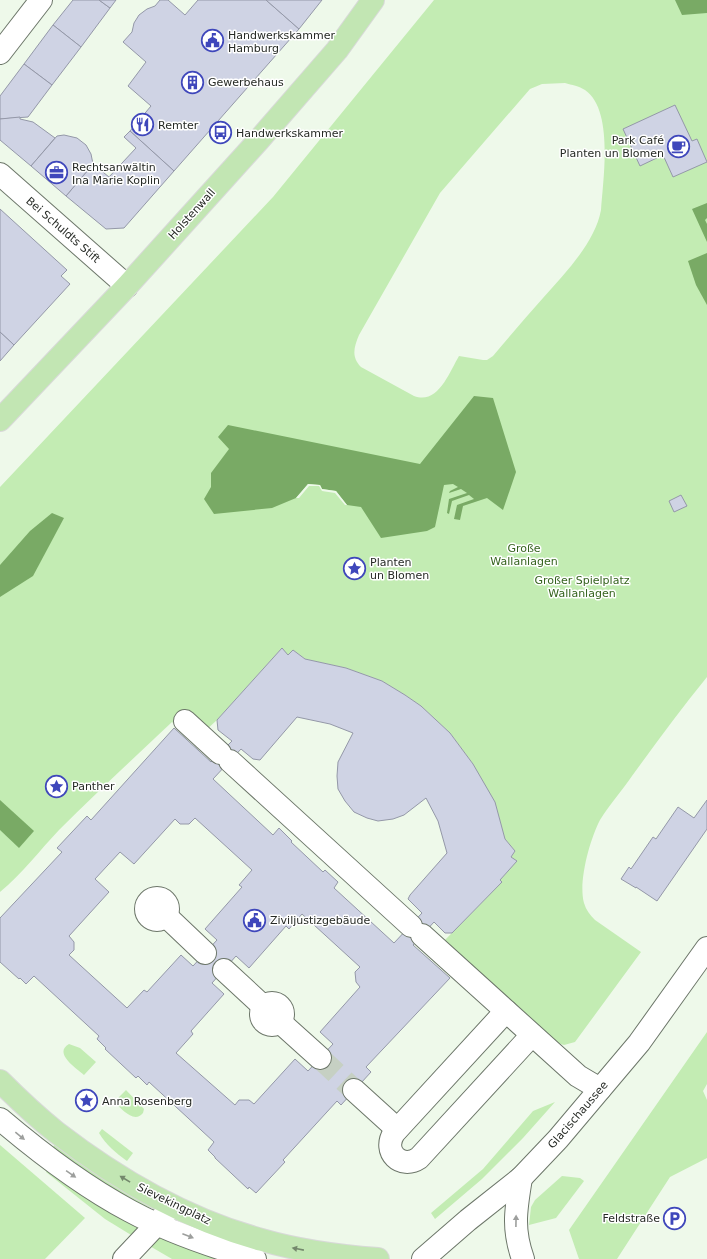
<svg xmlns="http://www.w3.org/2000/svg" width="707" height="1259" viewBox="0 0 707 1259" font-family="'DejaVu Sans',sans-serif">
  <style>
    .green { fill: #c3ecb3; fill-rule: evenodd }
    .water { fill: #79aa65 }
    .pier { fill: #eef9ea }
    .building { fill: #cfd3e4; stroke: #9498a8; fill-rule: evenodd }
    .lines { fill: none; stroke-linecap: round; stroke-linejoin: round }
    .minor-tunnel { stroke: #c6d0c3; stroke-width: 22; stroke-dasharray: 22 11; stroke-linecap: butt }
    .minor-casing { stroke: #6c7669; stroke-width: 24 }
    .major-casing { stroke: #d8d9d8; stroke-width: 24 }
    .minor { stroke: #fff; stroke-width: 22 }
    .major { stroke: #c2e6b3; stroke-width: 22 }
    .oneway { fill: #9d9f9d }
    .oneway2 { fill: #74886c }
    .labels { text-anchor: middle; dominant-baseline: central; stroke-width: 3; stroke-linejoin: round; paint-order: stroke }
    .poi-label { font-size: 11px; fill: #262a25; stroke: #fff; text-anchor: start }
    .street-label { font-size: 11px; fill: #262a25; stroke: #fff }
    .park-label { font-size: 11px; fill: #35631e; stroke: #fff }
  </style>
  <rect width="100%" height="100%" fill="#eef9ea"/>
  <g class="green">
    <path d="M434,0H707V677C681,709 656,743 632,776C622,791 609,805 600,820C590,839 578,882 584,903C586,910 590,915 595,920L641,952L575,1042L564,1045L549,1040L443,942L502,882L500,880L516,861L511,857L515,851L505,839L473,764L450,733L421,706L405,695L382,681L346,668L305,659L293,650L288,655L281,649L217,720L193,742L172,722C134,758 96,793 59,830C40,850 22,874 0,892V487L273,197ZM565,83C572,85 579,86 585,90C614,110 603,179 601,210C595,243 565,273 543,298C526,317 509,337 493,356L487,360H483L459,356C449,373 438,405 414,396L361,367C351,357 354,347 359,335L440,193L530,89L542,84Z"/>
    <polygon points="707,1032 707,1084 703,1091 707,1100 707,1158 670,1177 617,1259 579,1259 569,1230"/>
    <path d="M69,1044L80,1048L96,1062L84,1075C76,1068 53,1053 69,1044Z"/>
    <path d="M126,1090L144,1109L143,1113C134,1124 122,1109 114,1102Z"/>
    <polygon points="555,1102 523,1138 482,1179 435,1219 431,1213 483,1169 533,1111"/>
    <path d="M102,1129L133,1153L127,1161C116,1153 106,1145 99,1133Z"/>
    <polygon points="55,1144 150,1206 151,1211 149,1212 51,1150"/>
    <polygon points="0,1145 85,1218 45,1259 0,1259"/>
    <polygon points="48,1169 142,1227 136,1238 105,1219 46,1172"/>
    <polygon points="562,1176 580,1178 584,1181 556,1218 529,1225 531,1207 535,1200"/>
    <polygon points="158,1234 216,1257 215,1259 172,1259 148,1245"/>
  </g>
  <g class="water">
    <polygon points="675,0 707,0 707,13 682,15"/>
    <polygon points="707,203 707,218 705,220 707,224 707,242 692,209"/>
    <polygon points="707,253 707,305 696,285 688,261"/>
    <polygon points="474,396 493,398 516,472 503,510 487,498 463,506 460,520 454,519 457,505 474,499 469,495 452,501 449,514 447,513 449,499 467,493 461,489 449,493 450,491 458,487 453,484 444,485 435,527 427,531 381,538 361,507 347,505 336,491 322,489 320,485 308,484 296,498 272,508 214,514 204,499 211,487 211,473 229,449 218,437 228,425 420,464"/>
    <polygon points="52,513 64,518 33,576 0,597 0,565 30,531"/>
    <polygon points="0,800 34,831 19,848 0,830"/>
  </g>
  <polygon class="pier" points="308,484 320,485 322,489 336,491 347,505 345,505 335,493 322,491 319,486 309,486 299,498 296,498"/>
  <g class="building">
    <polygon points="73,0 99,0 110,8 81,47 53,25"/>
    <polygon points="99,0 116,0 110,8"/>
    <polygon points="160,0 168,0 185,15 198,0 266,0 299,29 174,171 130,131 151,106 128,86 146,62 123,42 132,32 134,23 139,15 147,9 155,6"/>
    <polygon points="266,0 322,0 299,29"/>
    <polygon points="53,25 81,47 52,85 24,64"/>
    <polygon points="24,64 52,85 28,117 0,119 0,96"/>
    <polygon points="675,105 692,141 697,139 707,162 673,177 663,155 640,166 623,129"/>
    <polygon points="20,117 20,119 33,122 55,138 31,166 0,140 0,119"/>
    <polygon points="130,131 174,171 124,228 106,229 66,196 93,164 109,177 136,148 124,137"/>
    <polygon points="64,135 77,138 86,145 91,154 93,164 66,196 31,166 57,136"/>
    <polygon points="0,209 67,270 61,276 70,284 14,345 0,332"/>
    <polygon points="0,332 14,345 0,361"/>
    <polygon points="681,495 687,506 674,512 669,501"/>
    <path d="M282,648L288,655L293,650L305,659L346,668L382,681L405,695L421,706L450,733L473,764L495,802L505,839L515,851L511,857L517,861L500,880L502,882L452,933H445L434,922L413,945L450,978L366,1067L371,1072L341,1105L337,1101L283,1160L285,1162L256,1193L249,1187L248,1189L215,1158V1157L208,1150L214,1142L149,1082L147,1085L138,1076L136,1078L105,1049L106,1048L97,1039L99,1036L34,976L26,984L20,978L19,979L0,962V918L62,852L57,848L87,816L91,820L174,728L211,762L232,741L218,730L217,720ZM297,717L330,724L353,733L338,762L337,776L338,789L345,801L354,812L367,818L378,821L393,819L404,815L426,798L438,821L447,853L410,895L408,899L422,913L394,943L334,888L338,882L325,870L323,872L291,842L292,841L279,828L273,835L213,779L241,749L253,759L260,760ZM195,818L252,870L239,885L242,887L205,929L217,940L193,966L181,955L147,992L144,990L127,1008L69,955L74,950V942L69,936L109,892L95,879L120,852L134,864L175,819L180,824H189ZM302,914L360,967L355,972L356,982L360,987L320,1032L333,1044L308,1071L295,1059L254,1104L249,1100H239L235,1105L176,1053L193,1034L191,1031L224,994L212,983L236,956L249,968L286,926L289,929Z"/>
    <polygon points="707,800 707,829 657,901 636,887 636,888 621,879 629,867 631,869 653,837 656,839 678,807 694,818"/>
  </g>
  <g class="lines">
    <polyline class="minor-tunnel" points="320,1058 354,1090"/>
    <defs>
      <g id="minor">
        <polyline points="0,53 41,0"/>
        <polyline points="0,174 127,286"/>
        <polyline points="185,721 220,753"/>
        <polyline points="230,761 411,926"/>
        <circle cx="157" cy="909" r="11"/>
        <polyline points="165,915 205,953"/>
        <polyline points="422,935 578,1076 600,1089"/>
        <polyline points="224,970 264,1007"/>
        <circle cx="272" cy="1014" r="11"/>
        <path d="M506,1011L394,1133C382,1152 401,1170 419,1158L532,1035"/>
        <polyline points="280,1022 320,1058"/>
        <polyline points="354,1090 397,1129"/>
        <path d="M0,1119C40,1153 83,1186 130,1211C169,1232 213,1247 255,1259"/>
        <path d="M521,1178C516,1209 512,1228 523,1259"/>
        <polyline points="124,1259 157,1224 165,1214"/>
        <polyline points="423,1259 468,1220 521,1178 558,1139 639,1043 707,948"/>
      </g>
      <g id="major">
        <polyline points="0,420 127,286 258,141 337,50 373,0"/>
        <path d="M0,1081C18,1099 36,1116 56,1132C117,1179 188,1220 262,1240C300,1251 339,1256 378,1259"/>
      </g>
    </defs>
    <use href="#minor" class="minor-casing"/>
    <use href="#major" class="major-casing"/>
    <use href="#minor" class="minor"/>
    <use href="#major" class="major"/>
  </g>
  <defs><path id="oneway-solid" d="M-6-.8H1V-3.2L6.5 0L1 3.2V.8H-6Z"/></defs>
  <g class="oneway">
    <use href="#oneway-solid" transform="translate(20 1136) rotate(39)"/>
    <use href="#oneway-solid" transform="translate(71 1174) rotate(35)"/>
    <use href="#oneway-solid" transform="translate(516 1221) rotate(-89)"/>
    <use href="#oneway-solid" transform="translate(188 1236) rotate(21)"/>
  </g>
  <g class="oneway2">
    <use href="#oneway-solid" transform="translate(125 1179) rotate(-149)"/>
    <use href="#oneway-solid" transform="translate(298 1249) rotate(-169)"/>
  </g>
  <defs>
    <symbol id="civic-ring" viewBox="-11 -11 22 22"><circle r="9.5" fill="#fff" stroke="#3f47bb" stroke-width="1.5"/><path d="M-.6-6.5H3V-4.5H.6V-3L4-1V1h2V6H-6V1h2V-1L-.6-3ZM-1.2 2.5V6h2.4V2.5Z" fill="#3f47bb"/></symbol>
    <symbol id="building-ring" viewBox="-11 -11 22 22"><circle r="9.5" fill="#fff" stroke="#3f47bb" stroke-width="1.5"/><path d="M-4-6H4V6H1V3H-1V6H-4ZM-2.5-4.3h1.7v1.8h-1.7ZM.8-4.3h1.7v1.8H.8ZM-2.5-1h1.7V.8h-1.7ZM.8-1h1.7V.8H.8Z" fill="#3f47bb"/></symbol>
    <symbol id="restaurant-ring" viewBox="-11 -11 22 22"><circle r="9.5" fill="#fff" stroke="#3f47bb" stroke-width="1.5"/><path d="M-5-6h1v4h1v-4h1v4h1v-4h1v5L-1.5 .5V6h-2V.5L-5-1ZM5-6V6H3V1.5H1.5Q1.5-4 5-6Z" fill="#3f47bb"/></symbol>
    <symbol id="bus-ring" viewBox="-11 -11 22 22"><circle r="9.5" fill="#fff" stroke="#3f47bb" stroke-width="1.5"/><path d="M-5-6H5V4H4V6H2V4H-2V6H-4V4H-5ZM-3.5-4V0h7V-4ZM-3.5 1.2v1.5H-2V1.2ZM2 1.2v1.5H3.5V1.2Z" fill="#3f47bb"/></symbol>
    <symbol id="cafe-ring" viewBox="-11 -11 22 22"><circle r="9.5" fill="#fff" stroke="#3f47bb" stroke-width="1.5"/><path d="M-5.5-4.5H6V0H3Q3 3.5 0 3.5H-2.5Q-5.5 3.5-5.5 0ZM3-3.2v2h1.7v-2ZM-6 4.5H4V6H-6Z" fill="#3f47bb"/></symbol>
    <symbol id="office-ring" viewBox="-11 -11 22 22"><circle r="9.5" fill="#fff" stroke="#3f47bb" stroke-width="1.5"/><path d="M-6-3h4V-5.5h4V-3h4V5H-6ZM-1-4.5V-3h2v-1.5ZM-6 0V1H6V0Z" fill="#3f47bb"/></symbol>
    <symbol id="sight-ring" viewBox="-11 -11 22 22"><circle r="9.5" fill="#fff" stroke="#3f47bb" stroke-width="1.5"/><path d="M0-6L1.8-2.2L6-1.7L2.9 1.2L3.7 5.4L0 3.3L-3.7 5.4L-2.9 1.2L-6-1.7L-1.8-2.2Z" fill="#3f47bb"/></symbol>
    <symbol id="parking-ring" viewBox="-11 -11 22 22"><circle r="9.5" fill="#fff" stroke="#3f47bb" stroke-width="1.5"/><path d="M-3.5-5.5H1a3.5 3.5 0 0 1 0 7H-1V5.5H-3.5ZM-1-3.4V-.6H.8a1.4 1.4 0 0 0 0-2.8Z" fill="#3f47bb"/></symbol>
  </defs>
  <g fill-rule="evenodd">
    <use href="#civic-ring" x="200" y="28" width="25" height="25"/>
    <use href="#building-ring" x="180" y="70" width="25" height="25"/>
    <use href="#restaurant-ring" x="130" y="112" width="25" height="25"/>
    <use href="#bus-ring" x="208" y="120" width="25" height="25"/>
    <use href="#cafe-ring" x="666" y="134" width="25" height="25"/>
    <use href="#office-ring" x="44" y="160" width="25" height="25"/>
    <use href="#sight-ring" x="342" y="556" width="25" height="25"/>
    <use href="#sight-ring" x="44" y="774" width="25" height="25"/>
    <use href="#civic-ring" x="242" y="908" width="25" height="25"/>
    <use href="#sight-ring" x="74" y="1088" width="25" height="25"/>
    <use href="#parking-ring" x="662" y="1206" width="25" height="25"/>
  </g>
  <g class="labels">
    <g class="poi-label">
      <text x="228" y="35">Handwerkskammer<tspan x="228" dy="13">Hamburg</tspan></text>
      <text x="208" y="82">Gewerbehaus</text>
      <text x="158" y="125">Remter</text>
      <text x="236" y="133">Handwerkskammer</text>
      <text x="664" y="140" text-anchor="end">Park Café<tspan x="664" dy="13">Planten un Blomen</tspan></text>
      <text x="72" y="167">Rechtsanwältin<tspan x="72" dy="13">Ina Marie Koplin</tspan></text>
      <text x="370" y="562">Planten<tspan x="370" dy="13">un Blomen</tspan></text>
      <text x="72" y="786">Panther</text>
      <text x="270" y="920">Ziviljustizgebäude</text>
      <text x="102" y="1101">Anna Rosenberg</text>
      <text x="660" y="1218" text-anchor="end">Feldstraße</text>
    </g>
    <g class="street-label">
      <text transform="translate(192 214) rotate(-48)">Holstenwall</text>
      <text transform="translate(63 230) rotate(41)">Bei Schuldts Stift</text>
      <text transform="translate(578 1115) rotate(-49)">Glacischaussee</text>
      <text transform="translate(174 1204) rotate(26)">Sievekingplatz</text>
    </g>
    <g class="park-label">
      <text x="524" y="548">Große<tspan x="524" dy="13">Wallanlagen</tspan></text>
      <text x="582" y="580">Großer Spielplatz<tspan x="582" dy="13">Wallanlagen</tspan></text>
    </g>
  </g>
</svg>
